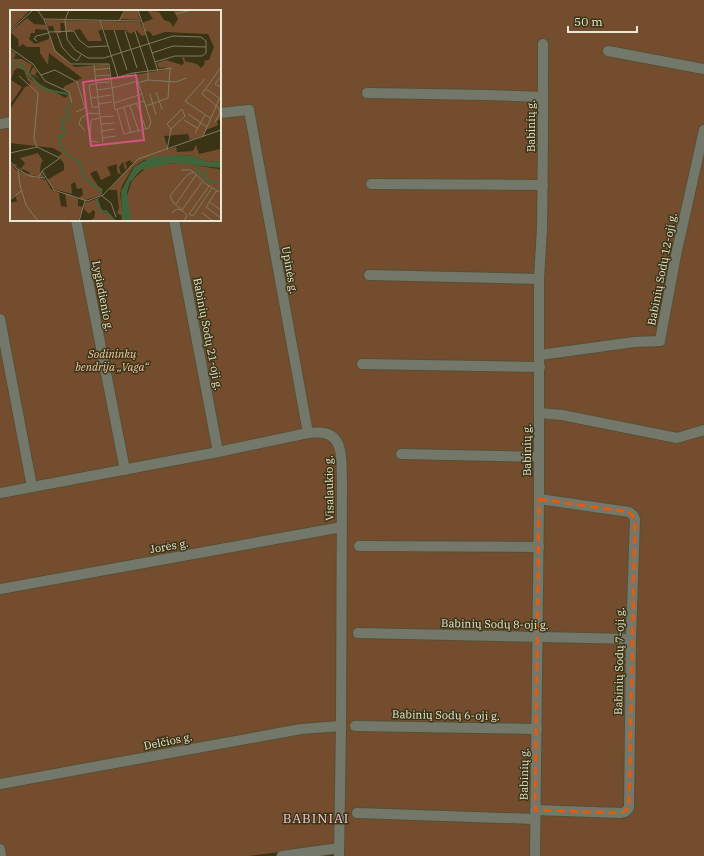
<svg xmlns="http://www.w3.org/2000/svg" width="704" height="856" viewBox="0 0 704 856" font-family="'IBM Plex Serif',serif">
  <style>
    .green { fill: #744d2e; fill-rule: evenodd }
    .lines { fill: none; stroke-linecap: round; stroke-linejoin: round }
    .minor-casing { stroke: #565034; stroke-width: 12 }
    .minor { stroke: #74786a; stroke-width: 10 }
    .marked { fill: none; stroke: #e8590c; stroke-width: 3; stroke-dasharray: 8 5; stroke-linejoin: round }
    .labels { text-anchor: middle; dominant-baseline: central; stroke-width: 3; stroke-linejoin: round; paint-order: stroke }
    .street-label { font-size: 11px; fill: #e9e6d4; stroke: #3a3415 }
    .park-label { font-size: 11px; font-style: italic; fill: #f6caab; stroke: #3a3415 }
    .quarter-label { font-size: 13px; letter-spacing: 1px; fill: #fbcadc; stroke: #3a3415 }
    .inset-river { fill: none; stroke: #41653b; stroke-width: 2 }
    .inset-road { fill: none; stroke: #807b61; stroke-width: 1 }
    .view { fill: #ce567f; fill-opacity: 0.15; stroke: #ce567f; stroke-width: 2 }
    .inset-edge { fill: none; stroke: #e9e6d4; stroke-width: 2 }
  </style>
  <rect width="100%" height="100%" fill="#3a3415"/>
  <path class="green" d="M0,0H704V856H343V844L248,856H0ZM11,11H220V220H11Z"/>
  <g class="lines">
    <defs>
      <g id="minor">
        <polyline points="608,51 704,69"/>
        <polyline points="367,93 487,95 543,97"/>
        <polyline points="220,113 249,110 308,433"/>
        <polyline points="0,124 11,122"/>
        <polyline points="371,184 543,185"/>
        <polyline points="76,220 125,470"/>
        <polyline points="174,220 218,452"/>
        <polyline points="369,275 539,279"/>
        <polyline points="0,319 32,487"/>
        <polyline points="540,355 634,342 660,341 676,255 704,130"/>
        <polyline points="362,364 540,367"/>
        <polyline points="539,413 562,415 677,438 704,430"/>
        <polyline points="401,454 539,457"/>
        <path d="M0,493L218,452L308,433C313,433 319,432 324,433C345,437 341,465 342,481L341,726L339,856"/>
        <polyline points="359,546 539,547"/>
        <polyline points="0,589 342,527"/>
        <polyline points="358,633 631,639"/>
        <polyline points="355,726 537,729"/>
        <polyline points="0,784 301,729 341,726"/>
        <polyline points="535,810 621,813 625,812 629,808 631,639 635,519 633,515 629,512 539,499"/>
        <polyline points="357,813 535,819"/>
        <polyline points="0,849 1,856"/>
        <polyline points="282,856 339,848"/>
        <polyline points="535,856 539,499 539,279 542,228 543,137 543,44"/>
      </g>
    </defs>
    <use href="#minor" class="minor-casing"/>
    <use href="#minor" class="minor"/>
  </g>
  <path class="marked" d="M539,499L629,512L635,519L629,808L621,813L535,810Z"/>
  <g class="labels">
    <g class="street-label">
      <text transform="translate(531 126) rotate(-90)">Babinių g.</text>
      <text transform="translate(662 269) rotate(-79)">Babinių Sodų 12-oji g.</text>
      <text transform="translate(290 270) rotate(80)">Upinės g.</text>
      <text transform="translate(103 296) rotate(79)">Lygiadienio g.</text>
      <text transform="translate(208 334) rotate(79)">Babinių Sodų 21-oji g.</text>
      <text transform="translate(527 450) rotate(-90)">Babinių g.</text>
      <text transform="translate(329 488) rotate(-91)">Visalaukio g.</text>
      <text transform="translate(169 546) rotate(-10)">Jorės g.</text>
      <text transform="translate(495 624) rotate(1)">Babinių Sodų 8-oji g.</text>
      <text transform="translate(619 661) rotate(-89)">Babinių Sodų 7-oji g.</text>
      <text transform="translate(446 715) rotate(1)">Babinių Sodų 6-oji g.</text>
      <text transform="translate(168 741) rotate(-11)">Delčios g.</text>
      <text transform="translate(524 774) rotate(-89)">Babinių g.</text>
    </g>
    <g class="park-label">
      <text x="112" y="354">Sodininkų<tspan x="112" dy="13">bendrija „Vaga“</tspan></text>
    </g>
    <g class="quarter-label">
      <text x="316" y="818">BABINIAI</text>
    </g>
  </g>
  <g transform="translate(10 10)">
    <rect width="211" height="211" fill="#3a3415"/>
    <path d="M0,0H20L0,20ZM116,0H128L130,10L110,9ZM137,0L149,2L154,10L160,12L163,17L168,9L163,0H211V109L207,111L208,115L196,120L193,126L180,130L178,124L154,126L158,139L122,153L120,150L115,153L117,157L115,160L113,152L109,157L111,165L107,162V154L97,157L101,165L91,170L87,161H84L80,164L88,176L93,179L91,185L75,190L68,188L73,185L72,178L67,179L65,172L61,174L62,184L44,179L37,170L54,160V154L49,146L52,143L43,138L0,133V99L15,77L20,75V72L17,70L23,57L27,61L25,65L30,69L21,64L20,69L56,88L59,83L53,79L55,76L72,68L39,43L38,55L30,43V37H17L13,34L9,37L8,29L0,22L17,8L24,14L35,15L37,20L25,19V23H21L19,29L25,34L39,29V25L44,39L60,54L65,57L98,54L100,69L153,60L156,57L149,58L147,53L156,50L172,55L174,53L172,48L174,47L175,51L187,54L191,58L195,54L194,51L199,50L204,37L198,24L155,22L143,26L139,21L135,22L132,13L143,9ZM35,10L90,11L93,19L88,21L92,31H78L70,19L56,22L54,13H50L51,23H45L43,16H38L40,22ZM91,11L130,12L136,25L132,26L126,20L121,24L115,20H94ZM0,40L6,43L4,49H12L22,55L17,69L14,60L7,58L4,61L1,70L12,77L0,95ZM186,135L189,144L210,139L211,151L197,152L183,146L169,145L134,150L123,157L112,176L110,183L112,201V211H111L112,206L107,203L109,198L107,180H99L121,155L131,148L166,137L167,142L183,141ZM28,143L33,151L31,153L30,162L34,167L19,165L20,163L13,159L12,161L3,154H7L6,156L11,159L15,153L10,148ZM0,152L7,161L36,170L41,179L49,183L51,196L57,197L55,183L68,189V196L73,197L68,211H0V193L7,191L5,185L0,189ZM170,153L209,159L211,162V211H121L116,189L122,170L136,158L153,154ZM89,188L87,192L93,201L107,211H79L84,208L85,202L83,200L79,204L74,199L75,193Z" fill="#744d2e"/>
    <path d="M169,145L183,146L197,152L211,151V158L163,153L131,160L120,172L117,182L121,211H112L111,181L124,157L141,147Z" fill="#41653b"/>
    <path class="inset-river" d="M0,57L4,53L9,54L33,79L58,84M61,91L56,99L59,107L54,109L52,118L55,121L53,126H49L51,136L60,148L69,151L74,168L91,180V184M188,155L187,162L196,163L193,169L209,173M87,189L91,202L96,201L105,211"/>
    <path class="inset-road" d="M27,0L34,9L45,41L61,54H99L105,100L134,91M59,0L55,10L57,29L65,40L78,48H94L163,26L191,27L196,31V43L192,46H165L145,52M128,0L148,61M166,4L182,0M34,9L131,11M90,10L108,67M109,11L115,0M104,20L117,60M0,21L23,0M115,21L127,58M125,21L138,61V70M39,22L64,21L69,30L78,37L98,36M47,23L52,37L61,47L67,51L71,45M27,31L24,29L26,26L39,23M0,38L23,54L35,71L59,82L62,93M142,43L163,36L196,37M84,55L93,132M85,60L100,58M31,65L45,60L67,72L75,98L66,102M9,66L28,83L24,129L27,137M86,66L100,65M211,66L205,74L211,77M101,69L123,63L162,58M195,69L175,91L200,108M86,73L100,72M128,73L138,70L166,72L176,68M86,74L79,75L82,97H89M102,78L128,71M196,79L209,88M87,80L101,78M146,82L152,99M140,84L146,105M81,88L101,85M104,93L132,84M89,94L102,92M127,94L136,119M120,96L129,122M136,96L158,88L160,59M114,98L121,123M107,100L114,124L139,118L141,112L125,63M178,104L197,117M90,107L104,106M174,110L187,118M205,112L210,103L209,98L192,84L211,57M91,114L104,113M75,121L69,114L71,108L79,103L90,104M92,121L105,119M185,123L195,105M193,126L211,85M92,128L106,126M88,132L80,131L81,110L90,108M157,140L161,119L157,114L172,99L175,106L161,119M0,143L27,137L50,148L33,160L28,168M0,151L7,159L20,166L35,168M8,160L10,175L16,195L28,211M171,160H181L196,174L211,183M32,161L44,180L77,191L93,185L128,149L211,120M199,176L179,204L183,206L202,178M207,180L196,197L211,208M92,186L101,193L106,207M0,190L11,181M199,192L211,200M166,194L186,165M162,203L167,199L172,200L192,172M192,203L203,211M69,211L75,191M174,211L177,205L163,192L160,186L177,165L183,162"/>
    <path class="view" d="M126,65L134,130L81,136L73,72Z"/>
    <rect width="211" height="211" class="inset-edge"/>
  </g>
  <path d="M568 26v6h69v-6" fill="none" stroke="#e9e6d4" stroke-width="2"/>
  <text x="574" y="26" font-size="12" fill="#e9e6d4" stroke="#3a3415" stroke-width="3" paint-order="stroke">50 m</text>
</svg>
